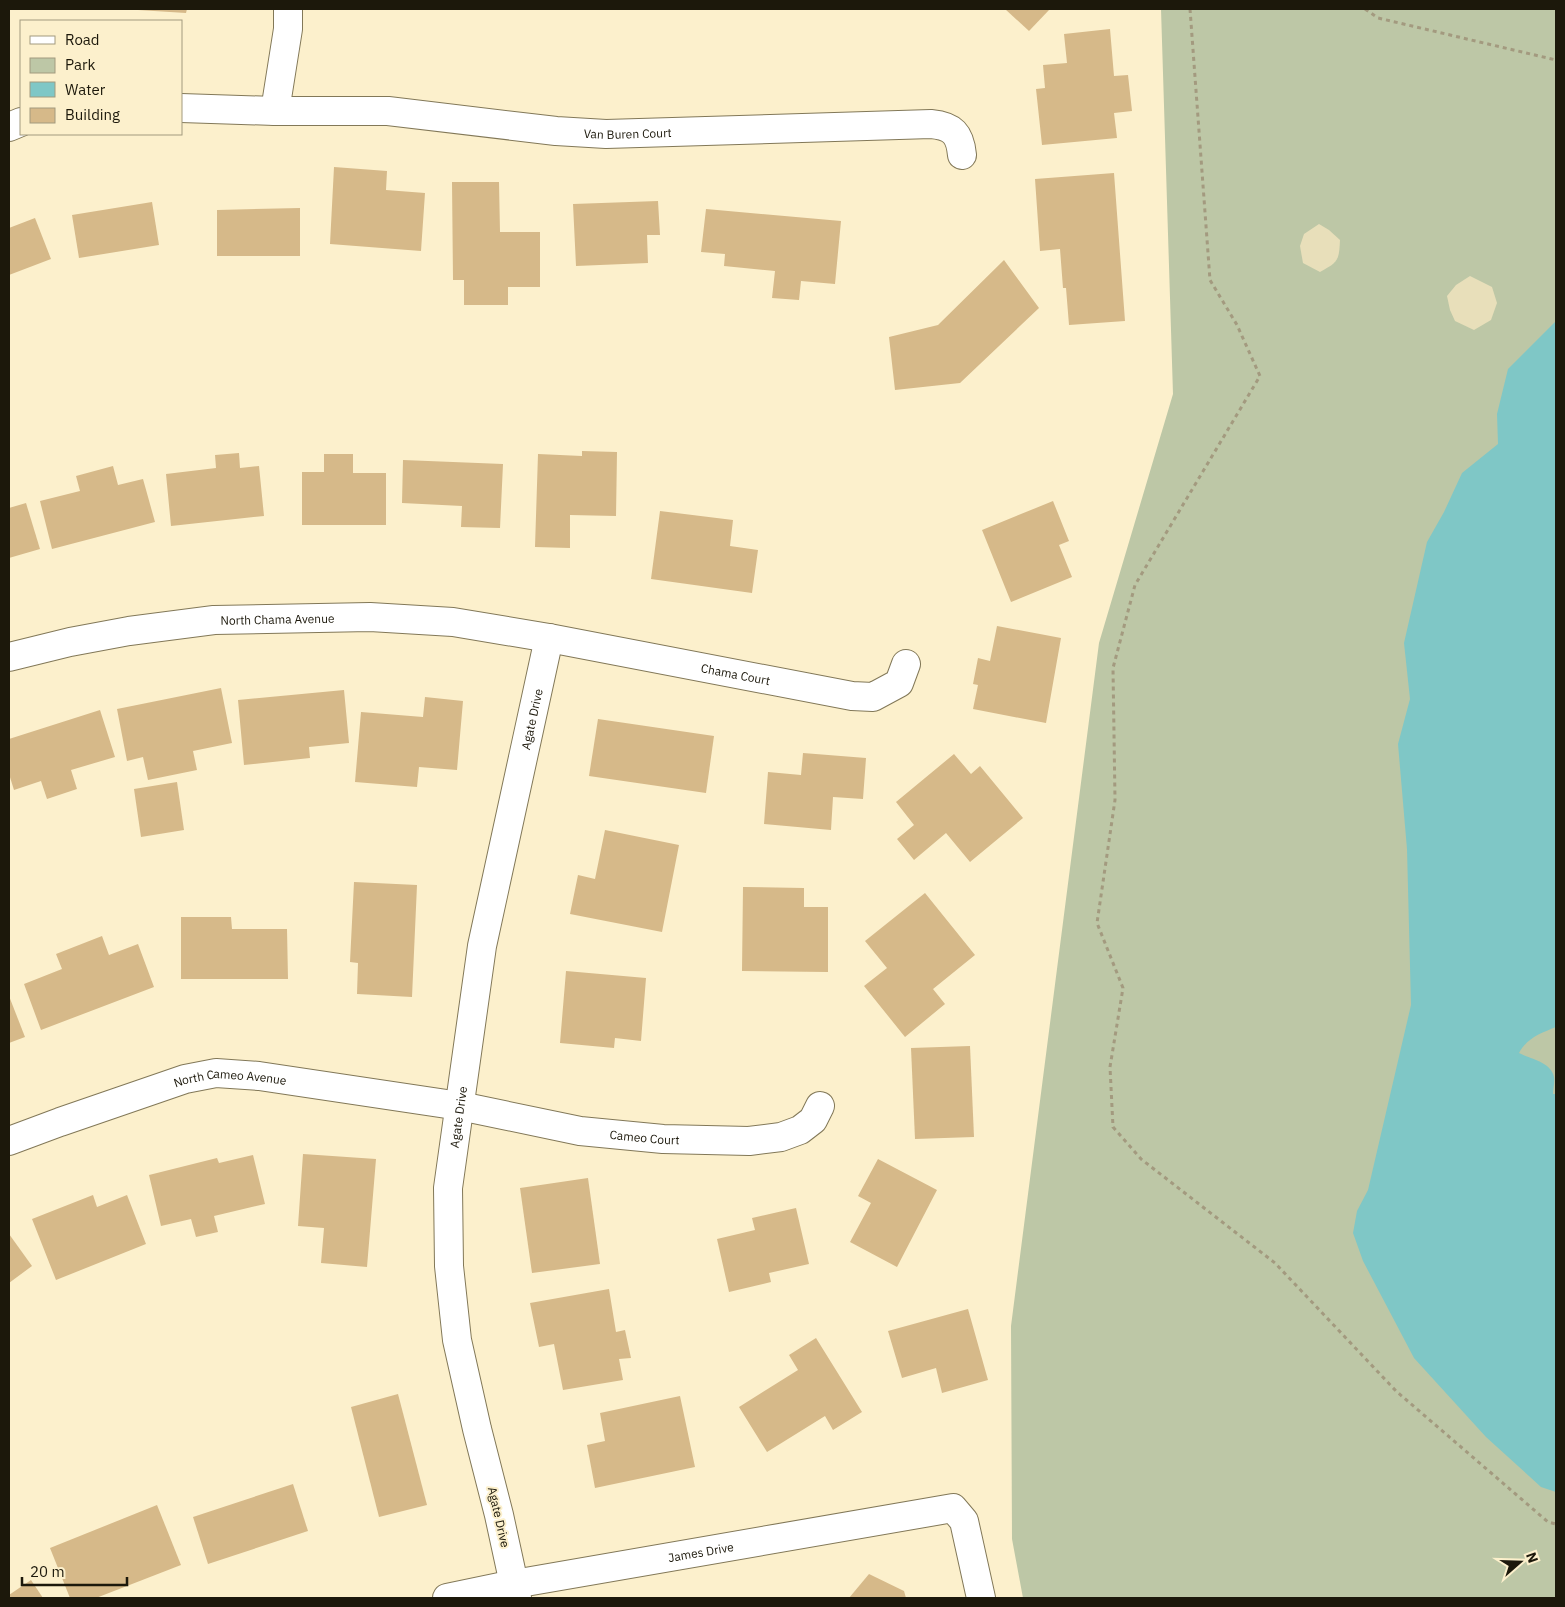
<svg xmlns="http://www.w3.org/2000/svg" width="1565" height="1607" viewBox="0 0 1565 1607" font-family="'IBM Plex Sans',sans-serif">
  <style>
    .green { fill: #bdc7a6 }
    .sand { fill: #e8dfba }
    .water { fill: #7fc7c6 }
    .building { fill: #d6b989 }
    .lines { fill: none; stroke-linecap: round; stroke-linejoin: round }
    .street-casing { stroke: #827858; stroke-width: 30 }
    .path { stroke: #a39a7f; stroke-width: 3; stroke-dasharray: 4 4; stroke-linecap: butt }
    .street { stroke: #fff; stroke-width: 28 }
    .labels { text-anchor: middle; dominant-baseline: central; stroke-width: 4; stroke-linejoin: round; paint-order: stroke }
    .street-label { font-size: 12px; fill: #1c180b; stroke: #fcf0cc }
  </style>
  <rect width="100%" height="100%" fill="#fcf0cc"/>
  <polygon class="green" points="1161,9 1556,9 1556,1598 1023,1598 1012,1539 1011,1326 1099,643 1173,394"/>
  <g class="sand">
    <path d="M1319,224L1329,230L1340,240C1339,261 1338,262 1320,272L1303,263L1300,246L1304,234Z"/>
    <polygon points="1470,276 1492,287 1497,303 1491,320 1474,330 1455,321 1450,310 1447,296 1456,285"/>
  </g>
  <path class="water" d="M1556,321V1027C1541,1033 1527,1038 1519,1053C1530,1059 1551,1062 1554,1077C1555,1082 1553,1089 1553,1094H1556V1492L1541,1487L1486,1437L1414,1358L1363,1261L1353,1233L1357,1211L1368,1190L1411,1005L1407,849L1398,744L1410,699L1404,643L1427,542L1444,512L1462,473L1498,444L1497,414L1508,369Z"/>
  <g class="building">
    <polygon points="138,9 187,9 186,13 138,10"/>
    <polygon points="1005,9 1050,9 1029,31"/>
    <polygon points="1110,29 1114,76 1128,75 1132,111 1114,113 1117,138 1042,145 1036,89 1045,88 1043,65 1067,63 1064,34"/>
    <polygon points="334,167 387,171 386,190 425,193 421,251 330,244"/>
    <polygon points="1114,173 1125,321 1069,325 1066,288 1063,288 1060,249 1040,251 1035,179"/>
    <polygon points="452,182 499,182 500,232 540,232 540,287 508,287 508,305 464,305 464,280 453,280"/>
    <polygon points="658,201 660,235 647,235 648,263 576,266 573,204"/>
    <polygon points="152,202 159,245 79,258 72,215"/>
    <polygon points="300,208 300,256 217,256 217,210"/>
    <polygon points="706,209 841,221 835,284 801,281 799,300 772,298 775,271 724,266 725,254 701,252"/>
    <polygon points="35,218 51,259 9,275 9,228"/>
    <polygon points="1004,260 1039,308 960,383 895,390 889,337 938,325"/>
    <polygon points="582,451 617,452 616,516 570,515 570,548 535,547 538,454 582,456"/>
    <polygon points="239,453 240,468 259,466 264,516 171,526 166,474 216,468 215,455"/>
    <polygon points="324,454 353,454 353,473 386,473 386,525 302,525 302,472 324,472"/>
    <polygon points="403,460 503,464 500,528 461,527 462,506 402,503"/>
    <polygon points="113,466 118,485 143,479 155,522 52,549 40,501 80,491 76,476"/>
    <polygon points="1053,501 1069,541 1059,545 1072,577 1011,602 982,530"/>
    <polygon points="26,503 40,549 9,558 9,508"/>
    <polygon points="660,511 733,520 730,546 758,550 752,593 651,579"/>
    <polygon points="997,626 1061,638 1046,723 973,709 978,685 973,684 978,658 990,661"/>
    <polygon points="221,688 232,743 193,751 197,770 148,780 143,757 127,761 117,709"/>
    <polygon points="344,690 349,743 309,747 310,758 244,765 238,700"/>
    <polygon points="425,697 463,701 457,770 419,767 417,787 355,782 361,712 423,717"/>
    <polygon points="100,710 115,757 71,770 77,789 47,799 41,781 14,790 9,774 9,739"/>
    <polygon points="598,719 714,736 706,793 589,776"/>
    <polygon points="803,753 866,758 863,799 833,797 831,830 764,824 768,772 801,775"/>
    <polygon points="954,754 971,774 980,766 1023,818 970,862 946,833 914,860 897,839 914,825 896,802"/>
    <polygon points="177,782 184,830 141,837 134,789"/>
    <polygon points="605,830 679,845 662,932 570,914 578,875 595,879"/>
    <polygon points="354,882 417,885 412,997 357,994 358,963 350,962"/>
    <polygon points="743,887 804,888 804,907 828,907 828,972 742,971"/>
    <polygon points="925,893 975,955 933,989 945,1004 905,1037 864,986 887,968 865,941"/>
    <polygon points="181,917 231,917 232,929 287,929 288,979 181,979"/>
    <polygon points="102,936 109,955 138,944 154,987 41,1030 24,984 62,969 56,954"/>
    <polygon points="566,971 646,978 641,1041 615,1038 614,1048 560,1043"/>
    <polygon points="9,996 25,1037 9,1043"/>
    <polygon points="970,1046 974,1137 915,1139 911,1048"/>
    <polygon points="303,1154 376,1159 367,1267 321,1263 324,1228 298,1226"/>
    <polygon points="253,1155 265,1204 214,1216 218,1232 196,1237 191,1219 161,1226 149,1175 217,1158 219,1163"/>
    <polygon points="878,1159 937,1190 897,1267 850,1242 871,1203 858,1196"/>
    <polygon points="588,1178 600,1264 532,1273 520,1188"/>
    <polygon points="93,1195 97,1207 127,1195 146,1244 56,1280 32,1219"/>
    <polygon points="796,1208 809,1264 769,1273 771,1282 729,1292 717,1239 755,1230 752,1218"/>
    <polygon points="9,1234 32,1266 9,1283"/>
    <polygon points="609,1289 616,1332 625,1330 631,1358 619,1359 623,1380 563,1390 554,1344 539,1347 530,1303"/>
    <polygon points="968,1309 988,1380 942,1393 936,1368 902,1378 888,1331"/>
    <polygon points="816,1338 862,1412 833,1430 825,1416 767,1452 739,1407 798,1370 789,1355"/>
    <polygon points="398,1394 427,1505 379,1517 351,1407"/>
    <polygon points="680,1396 695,1467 595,1488 587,1445 605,1441 600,1413"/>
    <polygon points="293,1484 308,1531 208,1564 193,1517"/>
    <polygon points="157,1505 181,1565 96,1598 70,1598 50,1548"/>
    <polygon points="869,1574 904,1591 906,1598 849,1598"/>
    <polygon points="31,1580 43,1598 11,1598 9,1595"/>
  </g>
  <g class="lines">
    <defs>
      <g id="street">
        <path id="s1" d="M181,108L275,111H388L556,131L606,134L931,124C953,126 960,134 962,155"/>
        <polyline points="275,111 288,29 288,9"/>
        <polyline points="9,127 21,122"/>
        <path id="s2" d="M9,657L70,642L129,631L214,620L370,617L453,622L549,638L852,696L873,697L899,683L906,664"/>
        <path id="s3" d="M9,1141L60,1122L185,1079L216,1073L259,1076L460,1106L580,1131L663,1139L749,1141L781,1137L800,1130L813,1120L820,1106"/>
        <path id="s4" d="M447,1598L514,1584L953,1508L964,1521L981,1598"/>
        <path id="s5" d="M517,1598L499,1515L477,1429L457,1340L449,1266L448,1188L482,946L549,638"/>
      </g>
    </defs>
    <use href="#street" class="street-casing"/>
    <g class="path">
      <polyline points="1190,9 1210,280 1237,325 1260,376 1135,585 1113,668 1115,800 1097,923 1123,988 1110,1067 1113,1127 1141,1159 1275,1263 1396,1391 1548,1522 1556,1524"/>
      <polyline points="1365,9 1378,18 1556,60"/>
    </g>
    <use href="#street" class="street"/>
  </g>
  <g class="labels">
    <g class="street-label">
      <text stroke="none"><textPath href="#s1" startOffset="448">Van Buren Court</textPath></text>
      <text stroke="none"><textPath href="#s2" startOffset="272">North Chama Avenue</textPath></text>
      <text stroke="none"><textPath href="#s2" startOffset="735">Chama Court</textPath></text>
      <text stroke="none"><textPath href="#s5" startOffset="894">Agate Drive</textPath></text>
      <text stroke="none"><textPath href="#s3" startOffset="232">North Cameo Avenue</textPath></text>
      <text stroke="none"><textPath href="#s5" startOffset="489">Agate Drive</textPath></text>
      <text stroke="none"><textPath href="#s3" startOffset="652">Cameo Court</textPath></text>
      <text transform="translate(499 1517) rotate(77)">Agate Drive</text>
      <text stroke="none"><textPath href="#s4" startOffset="258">James Drive</textPath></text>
    </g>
  </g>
  <rect width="1565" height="1607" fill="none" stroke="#1c180b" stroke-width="20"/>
  <rect x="20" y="20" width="162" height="115" fill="#fcf0cc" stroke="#a29a7f"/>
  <rect x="30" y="36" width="25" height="8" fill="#ffffff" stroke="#a29a7f"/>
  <text x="65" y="45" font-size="15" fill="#1c180b">Road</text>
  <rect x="30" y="58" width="25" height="15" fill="#bdc7a6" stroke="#a29a7f"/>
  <text x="65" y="70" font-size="15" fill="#1c180b">Park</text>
  <rect x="30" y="82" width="25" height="15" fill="#7fc7c6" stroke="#a29a7f"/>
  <text x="65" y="95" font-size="15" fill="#1c180b">Water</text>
  <rect x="30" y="108" width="25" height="15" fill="#d6b989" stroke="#a29a7f"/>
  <text x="65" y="120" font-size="15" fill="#1c180b">Building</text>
  <g transform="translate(1520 1562) rotate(70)" stroke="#fcf0cc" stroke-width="4" paint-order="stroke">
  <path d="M0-4L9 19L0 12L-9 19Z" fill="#1c180b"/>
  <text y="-8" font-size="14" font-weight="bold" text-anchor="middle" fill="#1c180b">N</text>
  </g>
  <path d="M22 1577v8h105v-8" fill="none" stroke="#1c180b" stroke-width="2.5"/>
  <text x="30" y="1577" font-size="15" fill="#1c180b" stroke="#fcf0cc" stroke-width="4" paint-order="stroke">20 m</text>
</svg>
